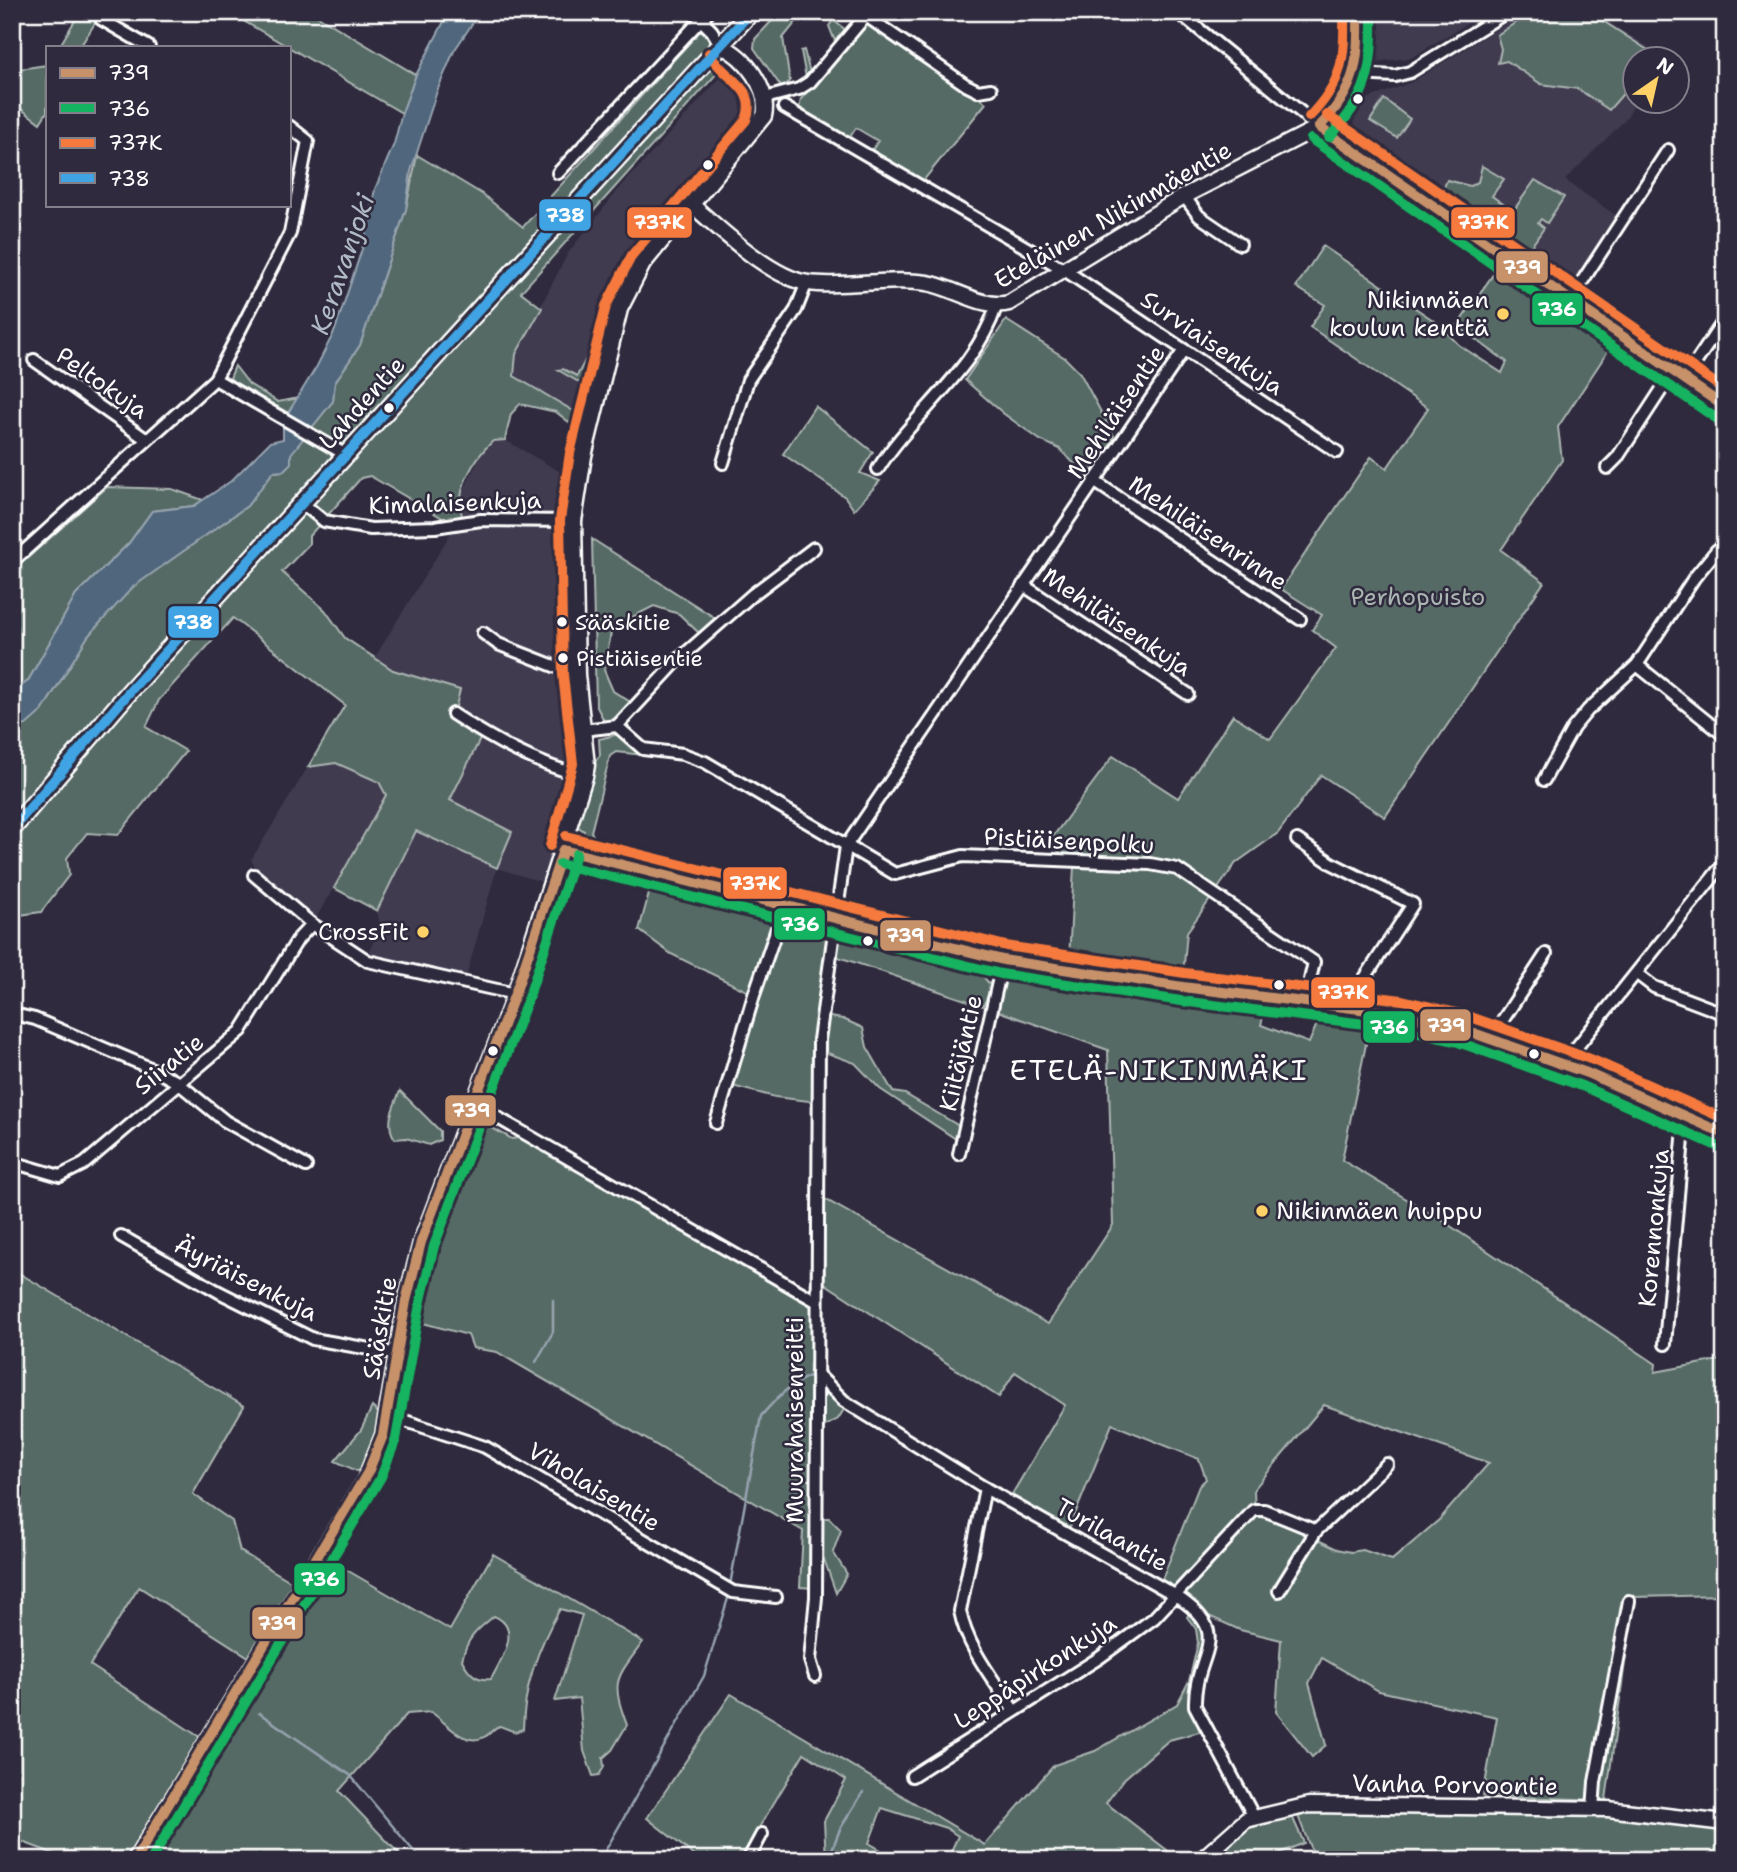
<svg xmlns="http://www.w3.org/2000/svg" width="1737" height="1872" viewBox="0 0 1737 1872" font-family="'Shantell Sans',sans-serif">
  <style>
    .built { fill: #413a50 }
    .green { fill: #576b65; stroke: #abb5b2; stroke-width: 2; fill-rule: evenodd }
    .water { fill: #50667b; stroke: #96a3b0; stroke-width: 2 }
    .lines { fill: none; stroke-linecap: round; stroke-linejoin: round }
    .stream { stroke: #96a3b0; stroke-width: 2.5 }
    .minor-casing { stroke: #fff; stroke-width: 16 }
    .tertiary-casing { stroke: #fff; stroke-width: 19 }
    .secondary-casing { stroke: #fff; stroke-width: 21 }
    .minor { stroke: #2f2a3d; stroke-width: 10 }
    .tertiary { stroke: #2f2a3d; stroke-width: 14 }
    .secondary { stroke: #2f2a3d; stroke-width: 16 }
    .bus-1-casing { stroke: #2f2a3d; stroke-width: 16 }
    .bus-2-casing { stroke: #2f2a3d; stroke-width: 16 }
    .bus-3-casing { stroke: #2f2a3d; stroke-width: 16 }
    .bus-4-casing { stroke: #2f2a3d; stroke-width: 16 }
    .bus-1 { stroke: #c7916a; stroke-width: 10 }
    .bus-2 { stroke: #13b361; stroke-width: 10 }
    .bus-3 { stroke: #f6793e; stroke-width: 10 }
    .bus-4 { stroke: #40a4e4; stroke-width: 10 }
    .bus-dot { fill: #fff; stroke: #2f2a3d; stroke-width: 2.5 }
    .poi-dot { fill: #ffd166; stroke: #2f2a3d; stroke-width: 2.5 }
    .labels { text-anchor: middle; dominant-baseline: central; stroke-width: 5; stroke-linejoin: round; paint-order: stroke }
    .bus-label { font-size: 22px; fill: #fff; stroke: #2f2a3d; text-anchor: start }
    .street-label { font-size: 24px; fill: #fff; stroke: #2f2a3d }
    .poi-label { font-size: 24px; fill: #fff; stroke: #2f2a3d; text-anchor: end }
    .park-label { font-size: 24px; fill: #abb5b2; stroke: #2f2a3d }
    .water-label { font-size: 26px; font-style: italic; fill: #b0bac4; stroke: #2f2a3d }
    .quarter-label { font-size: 28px; letter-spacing: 2px; fill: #fff; stroke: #2f2a3d }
    .line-badge { stroke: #2f2a3d; stroke-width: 2.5 }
    .badge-label { font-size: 19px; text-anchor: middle; font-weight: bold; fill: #fff }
  </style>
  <rect width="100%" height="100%" fill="#2f2a3d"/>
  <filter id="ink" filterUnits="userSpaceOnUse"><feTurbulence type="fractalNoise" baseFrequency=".0143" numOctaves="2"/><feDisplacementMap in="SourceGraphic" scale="14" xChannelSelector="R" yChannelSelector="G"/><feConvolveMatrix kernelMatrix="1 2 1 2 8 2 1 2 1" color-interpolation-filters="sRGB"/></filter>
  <g filter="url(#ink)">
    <g class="built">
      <polygon points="1368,12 1486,12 1411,58 1373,62 1368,58"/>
      <polygon points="1524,12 1592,12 1661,55 1658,59 1636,60 1636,102 1625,120 1565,180 1618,217 1572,282 1565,282 1430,187 1424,177 1356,129 1353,119 1367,99 1412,82"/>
      <polygon points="721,77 734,79 744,88 751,104 751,113 742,129 706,167 695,190 632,281 587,419 514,376 516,354 568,253 619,189"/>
      <polygon points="505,440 580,483 574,521 587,765 551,885 497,868 466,977 368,958 379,921 377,911 334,888 314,921 262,878 251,860 452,531 446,520 462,516 458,502 483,450 493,441"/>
    </g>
    <g class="green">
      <polygon points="80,12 102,12 80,47 59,47"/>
      <polygon points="228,12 311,12 416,75 402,113"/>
      <polygon points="780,12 804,12 783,38 790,81 782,88 754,48 755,39"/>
      <polygon points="851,12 863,12 806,78 801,51 804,50 810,73 836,44 829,26 833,20 847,31 857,18"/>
      <polygon points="1532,12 1589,12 1657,56 1654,59 1636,60 1635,80 1609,110 1578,89 1541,84 1507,61 1498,63 1501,49 1497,35"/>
      <polygon points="869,21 966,85 986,103 919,186 868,156 878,141 856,128 846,143 798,114 801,99"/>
      <path d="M701,30L710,35V42L701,54L499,274L511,284L707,71L720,70L521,292L542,308L516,354L514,376L587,419L583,433L556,412L520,404L511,414L505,440L493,441C474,458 455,490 462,516L446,520L370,476L361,478L309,536V544L282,572L325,610L345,638L393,670L460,690L454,714L483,733L450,800L512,832L497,868L416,831L377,911L334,888L386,795L379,782L336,763L308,767L345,705L233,618L159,700L146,727L186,751L118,835L87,833L67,858L69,875L41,912L12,916V809L16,805L12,801V732L42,711L88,636L132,587L247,506L273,472L283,471L290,463V454L333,401L335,382L360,345L406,209L417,155L482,194L523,227Z"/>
      <polygon points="47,65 47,112 40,123 12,102 12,70"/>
      <polygon points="1384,99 1410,119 1397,138 1370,121"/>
      <polygon points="1482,166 1504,179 1492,196 1513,211 1535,180 1564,197 1547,223 1541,219 1538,223 1544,228 1526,254 1460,208 1460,203 1443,190 1447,180 1470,186 1478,182"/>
      <polygon points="1323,246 1436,322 1459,345 1502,373 1507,362 1457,326 1499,266 1549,301 1557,290 1618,336 1558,427 1562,460 1501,550 1544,582 1385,817 1321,775 1278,833 1236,863 1187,932 1183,975 1069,959 1074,866 1049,842 1113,756 1178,798 1233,715 1270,739 1336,648 1312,630 1322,615 1281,589 1371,457 1387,468 1428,408 1310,327 1325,305 1296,287"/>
      <polygon points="1006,320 1065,358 1080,373 1114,436 1108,452 1087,477 1060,449 1040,440 1004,414 965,380"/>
      <polygon points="589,353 601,360 594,391 558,370 563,369 577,376"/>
      <polygon points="235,366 249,384 278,402 299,398 290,414 233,381 230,378"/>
      <polygon points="815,406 873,452 860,473 880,481 854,510 845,497 783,454"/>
      <polygon points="107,487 172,489 203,500 194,506 152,511 129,543 76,595 28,681 12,693 12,572"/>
      <polygon points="592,539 715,618 699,633 679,614 654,606 612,627 604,670 613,691 632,703 617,719 604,721 596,705"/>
      <path d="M623,733L643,749V755L616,752L610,756L591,832L599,843L659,861L658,866C635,860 599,857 583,839L584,831L577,826L594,763L600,755L599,739Z"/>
      <polygon points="653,879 775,909 779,916 972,963 992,987 983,1006 830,954 823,1016 843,1019 863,1028 867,1047 893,1092 905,1094 959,1126 956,1139 880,1089 855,1063 819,1050 817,1102 775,1097 732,1086 751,993 671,954 639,930"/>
      <path d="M1004,981L1248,1016L1252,1013L1264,1014L1261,1025L1309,1043L1319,1019L1371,1020L1342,1160L1443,1221L1656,1364L1655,1372L1725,1359V1595L1634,1597L1606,1800L1483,1796L1497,1717L1379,1691L1322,1658L1309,1683L1326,1745L1312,1757L1276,1712L1281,1640L1240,1630L1209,1616L1215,1633L1211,1659L1195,1696L1207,1730L1169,1740L1125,1778L1106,1803L1180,1860H947L958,1836L946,1828L882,1808L869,1843L898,1860H826L824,1821L846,1780L804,1753L742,1856L745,1860H700L647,1818L731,1694L985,1845L1054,1765L1095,1751L1177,1704L1189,1681L1198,1643L1196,1629L1187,1617L1193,1607L1159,1587L1199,1486L1206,1479L1199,1459L1112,1424L1069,1529L1011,1496L1065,1405L1015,1372L999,1397L824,1283L821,1197L1048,1324L1113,1225L1108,1050L998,1011ZM1324,1405L1489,1463L1440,1519L1392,1560L1363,1550L1351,1552L1337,1549L1267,1516L1255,1514L1254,1489Z"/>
      <path d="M400,1091L440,1131V1140L429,1145L406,1138L395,1139C384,1123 394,1107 400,1091Z"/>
      <polygon points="483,1123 512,1139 524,1137 812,1303 813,1518 829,1518 841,1530 833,1552 847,1574 836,1593 824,1559 814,1569 813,1588 800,1587 803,1531 497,1352 473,1348 468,1335 419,1322 442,1216"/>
      <polygon points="12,1269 244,1406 193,1494 232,1521 240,1551 297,1585 252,1659 139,1587 90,1665 201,1738 129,1860 70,1860 12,1838"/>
      <polygon points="827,1386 848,1403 838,1419 820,1429 820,1388"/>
      <polygon points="372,1407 381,1415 380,1422 361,1473 335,1461 361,1430"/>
      <path d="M493,1554L643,1642C616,1679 610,1680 627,1725L612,1750L603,1758L604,1767L599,1775L593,1776L584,1751L579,1698L555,1701L582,1615L560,1609C539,1645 524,1687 523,1729L515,1732L500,1726C492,1728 492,1733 486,1736C465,1749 446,1722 431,1712L407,1714L339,1791L405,1860H146L326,1558L450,1630ZM494,1616C523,1628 501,1660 491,1679C476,1681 469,1673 462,1660C467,1637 477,1630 494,1616Z"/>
      <polygon points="1325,1812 1606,1816 1717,1826 1721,1860 1319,1860 1310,1847 1297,1813"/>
      <polygon points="1291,1814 1304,1843 1263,1860 1207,1860 1247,1826"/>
    </g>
    <polygon class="water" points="449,12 480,12 454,51 437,91 411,171 406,209 360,345 335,382 333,401 291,454 291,463 283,471 273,472 247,506 133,587 88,636 42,711 26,725 17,727 12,732 12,693 28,681 76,595 129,543 152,511 194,506 231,481 270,442 283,439 283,421 317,366 335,330 364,243 375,189 394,144 402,113 416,75"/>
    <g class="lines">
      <g class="stream">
        <polyline points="536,1362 553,1332 553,1300"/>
        <path d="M730,1585L761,1416C776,1399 789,1384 810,1376V1364"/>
        <polyline points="259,1713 350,1775 421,1860"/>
        <polyline points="600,1860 704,1676 729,1595"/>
        <polyline points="828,1860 840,1829 863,1792"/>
      </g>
      <defs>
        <g id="minor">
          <polyline points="1178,12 1319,127"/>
          <polyline points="866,16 966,85 978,91 991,89"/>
          <polyline points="101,19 149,47"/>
          <polyline points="701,20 712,31 721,46"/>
          <polyline points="1356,74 1395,76 1410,72 1507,12"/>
          <polyline points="765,98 799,89 810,82 869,12"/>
          <polyline points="784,107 1063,269 1337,452"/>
          <polyline points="558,173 708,12"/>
          <polyline points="1184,196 1199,216 1240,244"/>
          <polyline points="1570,300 1668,150"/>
          <polyline points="34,360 147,440"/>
          <polyline points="215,379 346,455"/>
          <polyline points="1684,380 1725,319"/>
          <polyline points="723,463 748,380 796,310 807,282"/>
          <polyline points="1607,468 1617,458 1673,372"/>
          <path d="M878,469C913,413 975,371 996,307"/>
          <polyline points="1094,481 1300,619"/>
          <polyline points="302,503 324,521 371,529 435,527 481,520 574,521"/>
          <polyline points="12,562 215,379 290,233 308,141 289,126"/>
          <polyline points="1023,585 1188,694"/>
          <polyline points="483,633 498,644 577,675"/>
          <polyline points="1637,665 1725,736"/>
          <path d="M453,714C496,742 536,764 585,777"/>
          <polyline points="617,726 643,749 683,754 705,762 895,874 963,856 1150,864 1177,869 1314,962 1305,1002"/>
          <polyline points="583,730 617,726 678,660 752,595 814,548"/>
          <polyline points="1544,780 1573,728 1588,710 1637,665 1694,578 1717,550"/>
          <polyline points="1297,840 1331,863 1413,904 1346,1007"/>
          <polyline points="254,875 312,924 368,961 515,994"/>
          <polyline points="1637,974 1654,987 1725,1014"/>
          <polyline points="18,1015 35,1019 155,1070 177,1082 225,1121 306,1166"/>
          <polyline points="1491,1038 1546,954"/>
          <polyline points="1566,1065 1576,1048 1725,862"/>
          <polyline points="472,1103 816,1301"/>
          <polyline points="716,1123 754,995 785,905"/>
          <polyline points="959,1154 1003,960"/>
          <polyline points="12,1162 60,1176 84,1164 241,1031 298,939 312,924"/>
          <polyline points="121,1236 219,1292 313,1339 398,1354"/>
          <polyline points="1665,1344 1685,1116"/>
          <path d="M817,1374L844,1401L985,1488L1173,1594C1239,1635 1193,1653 1195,1706L1254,1817"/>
          <polyline points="387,1415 485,1447 733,1592 776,1597"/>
          <path d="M985,1488L960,1611C967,1648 994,1680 1014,1711"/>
          <polyline points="1279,1591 1316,1531 1387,1464"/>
          <polyline points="815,1676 810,1660 816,1597 819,1040 846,846 1184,350"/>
          <polyline points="912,1776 1099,1658 1154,1618 1254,1510 1264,1510 1316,1531"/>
          <polyline points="1593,1809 1595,1782 1629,1601"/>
          <polyline points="748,1860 762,1834"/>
        </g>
        <g id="tertiary">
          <polyline points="1319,127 1725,407"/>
          <path d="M692,205C720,229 771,278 808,283C847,288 888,277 927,283C953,287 984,310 1009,303L1184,196L1319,127C1360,89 1359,65 1358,12"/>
          <polyline points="563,850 1003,960 1183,987 1400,1014 1462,1029 1587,1073 1725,1134"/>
          <path d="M135,1860L364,1482L383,1435L406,1301L421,1242L516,991L585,777L587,765L577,675L574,521L584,456L620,309L643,264L764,116C770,89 745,56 721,46"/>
          <polyline points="1201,1860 1246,1820 1309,1805 1608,1809 1725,1823"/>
        </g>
        <polyline id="secondary" points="12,829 131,690 751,12"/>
      </defs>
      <use href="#minor" class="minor-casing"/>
      <use href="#tertiary" class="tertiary-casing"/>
      <use href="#secondary" class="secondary-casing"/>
      <use href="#minor" class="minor"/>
      <use href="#tertiary" class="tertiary"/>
      <use href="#secondary" class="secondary"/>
      <defs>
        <g id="bus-1">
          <polyline points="1319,127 1725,407"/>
          <path d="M1319,127C1356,89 1359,63 1358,12"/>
          <polyline points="563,850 1003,960 1183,987 1400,1014 1462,1029 1587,1073 1725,1134"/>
          <polyline points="135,1860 368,1472 383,1435 406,1301 421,1242 516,991 563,850"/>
        </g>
        <g id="bus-2">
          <path d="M1329,137C1369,97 1373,67 1372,12"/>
          <polyline points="1311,139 1717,419"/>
          <polyline points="560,864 1001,974 1181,1001 1397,1028 1458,1042 1582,1086 1719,1147"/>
          <polyline points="151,1860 381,1477 396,1439 420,1304 434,1246 529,996 576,854"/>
        </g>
        <g id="bus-3">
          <polyline points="1327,115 1725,390"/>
          <path d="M1309,117C1343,82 1345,59 1344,12"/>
          <polyline points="566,836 1006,946 1185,973 1402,1000 1465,1015 1593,1060 1725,1119"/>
          <path d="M550,846L573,764L563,675L560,520L570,453L606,306L632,255L746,120C759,87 724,80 709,53"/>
        </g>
        <polyline id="bus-4" points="12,829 131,690 751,12"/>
      </defs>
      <use href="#bus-1" class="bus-1-casing"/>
      <use href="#bus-2" class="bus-2-casing"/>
      <use href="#bus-3" class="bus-3-casing"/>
      <use href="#bus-4" class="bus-4-casing"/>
      <use href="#bus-1" class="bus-1"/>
      <use href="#bus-2" class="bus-2"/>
      <use href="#bus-3" class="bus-3"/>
      <use href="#bus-4" class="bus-4"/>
    </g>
  </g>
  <g class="bus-dot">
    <circle cx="1358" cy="99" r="6"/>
    <circle cx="708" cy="165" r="6"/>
    <circle cx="389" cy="408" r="6"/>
    <circle cx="562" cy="622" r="6"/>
    <circle cx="563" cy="658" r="6"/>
    <circle cx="868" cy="941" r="6"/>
    <circle cx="1279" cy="985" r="6"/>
    <circle cx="493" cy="1051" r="6"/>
    <circle cx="1534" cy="1054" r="6"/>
  </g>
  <g class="poi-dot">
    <circle cx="1503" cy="314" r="7"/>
    <circle cx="423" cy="932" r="7"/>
    <circle cx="1262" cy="1211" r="7"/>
  </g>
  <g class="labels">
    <g class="bus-label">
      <text x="575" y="622">Sääskitie</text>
      <text x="576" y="658">Pistiäisentie</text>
    </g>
    <g class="street-label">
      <text transform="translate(1113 215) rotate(-30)">Eteläinen Nikinmäentie</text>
      <text transform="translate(1212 343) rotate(34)">Surviaisenkuja</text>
      <text transform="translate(102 383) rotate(35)">Peltokuja</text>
      <text transform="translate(362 403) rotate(-48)">Lahdentie</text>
      <text transform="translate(1116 412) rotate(-56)">Mehiläisentie</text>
      <text transform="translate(455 503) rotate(-2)">Kimalaisenkuja</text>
      <text transform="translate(1208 533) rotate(34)">Mehiläisenrinne</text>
      <text transform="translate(1117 622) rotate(34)">Mehiläisenkuja</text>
      <text transform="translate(1069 841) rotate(3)">Pistiäisenpolku</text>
      <text transform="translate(961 1053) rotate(-77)">Kiitäjäntie</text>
      <text transform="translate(169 1064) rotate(-39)">Siiratie</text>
      <text transform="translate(1654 1228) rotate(-85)">Korennonkuja</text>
      <text transform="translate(246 1279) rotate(27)">Äyriäisenkuja</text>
      <text transform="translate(380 1328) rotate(-80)">Sääskitie</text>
      <text transform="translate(795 1420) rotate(-90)">Muurahaisenreitti</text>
      <text transform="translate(594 1487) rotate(31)">Viholaisentie</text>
      <text transform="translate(1112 1535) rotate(29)">Turilaantie</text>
      <text transform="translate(1035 1672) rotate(-33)">Leppäpirkonkuja</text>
      <text transform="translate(1455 1785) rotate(1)">Vanha Porvoontie</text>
    </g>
    <g class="poi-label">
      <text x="1489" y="300">Nikinmäen<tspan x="1489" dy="28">koulun kenttä</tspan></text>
      <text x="409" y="932">CrossFit</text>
      <text x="1276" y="1211" text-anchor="start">Nikinmäen huippu</text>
    </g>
    <g class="park-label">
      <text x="1418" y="597">Perhopuisto</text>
    </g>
    <g class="water-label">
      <text transform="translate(342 264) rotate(-71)">Keravanjoki</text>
    </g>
    <g class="quarter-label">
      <text x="1159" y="1070">ETELÄ-NIKINMÄKI</text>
    </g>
  </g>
  <g class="line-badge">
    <rect x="538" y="198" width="54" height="34" rx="7" fill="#40a4e4"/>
    <rect x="626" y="206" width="67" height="33" rx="7" fill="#f6793e"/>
    <rect x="1450" y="206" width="66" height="33" rx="7" fill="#f6793e"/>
    <rect x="1495" y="250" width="54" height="34" rx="7" fill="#c7916a"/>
    <rect x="1531" y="292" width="53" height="34" rx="7" fill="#13b361"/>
    <rect x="167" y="605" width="53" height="34" rx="7" fill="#40a4e4"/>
    <rect x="722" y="866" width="66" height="34" rx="7" fill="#f6793e"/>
    <rect x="773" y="907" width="53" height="34" rx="7" fill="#13b361"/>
    <rect x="879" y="919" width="53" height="33" rx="7" fill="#c7916a"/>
    <rect x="1310" y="976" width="66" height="33" rx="7" fill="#f6793e"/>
    <rect x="1419" y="1008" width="53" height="34" rx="7" fill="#c7916a"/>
    <rect x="1362" y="1010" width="54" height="34" rx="7" fill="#13b361"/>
    <rect x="444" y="1094" width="53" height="33" rx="7" fill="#c7916a"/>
    <rect x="293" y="1562" width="53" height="34" rx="7" fill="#13b361"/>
    <rect x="251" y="1606" width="53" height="34" rx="7" fill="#c7916a"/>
  </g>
  <g class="badge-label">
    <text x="565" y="222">738</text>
    <text x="659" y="229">737K</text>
    <text x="1483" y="229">737K</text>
    <text x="1522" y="274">739</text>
    <text x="1557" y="316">736</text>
    <text x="193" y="629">738</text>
    <text x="755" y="890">737K</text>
    <text x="800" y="931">736</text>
    <text x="905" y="942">739</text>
    <text x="1343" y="999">737K</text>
    <text x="1446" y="1032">739</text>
    <text x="1389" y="1034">736</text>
    <text x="471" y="1117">739</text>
    <text x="320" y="1586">736</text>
    <text x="277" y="1630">739</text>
  </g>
  <rect width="1737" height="1872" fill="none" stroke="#2f2a3d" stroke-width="42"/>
  <rect x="21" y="21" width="1695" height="1830" fill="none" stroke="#fff" stroke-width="2.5" filter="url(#ink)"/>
  <rect x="46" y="46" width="245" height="161" fill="#2f2a3d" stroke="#827f8b" stroke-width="2"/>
  <rect x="60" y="68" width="35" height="10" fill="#c7916a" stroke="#827f8b" stroke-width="2"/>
  <text x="108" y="80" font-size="21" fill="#ffffff">739</text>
  <rect x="60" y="103" width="35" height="10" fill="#13b361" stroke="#827f8b" stroke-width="2"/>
  <text x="108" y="116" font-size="21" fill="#ffffff">736</text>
  <rect x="60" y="138" width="35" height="10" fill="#f6793e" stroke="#827f8b" stroke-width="2"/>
  <text x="108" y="150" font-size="21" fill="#ffffff">737K</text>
  <rect x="60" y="173" width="35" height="10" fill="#40a4e4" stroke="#827f8b" stroke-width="2"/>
  <text x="108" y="186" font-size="21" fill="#ffffff">738</text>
  <g transform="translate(1656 80) rotate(34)"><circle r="33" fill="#2f2a3d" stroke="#827f8b" stroke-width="2"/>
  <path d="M0-5L12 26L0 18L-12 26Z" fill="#ffd166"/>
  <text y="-10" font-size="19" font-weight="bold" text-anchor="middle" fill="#ffffff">N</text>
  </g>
</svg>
